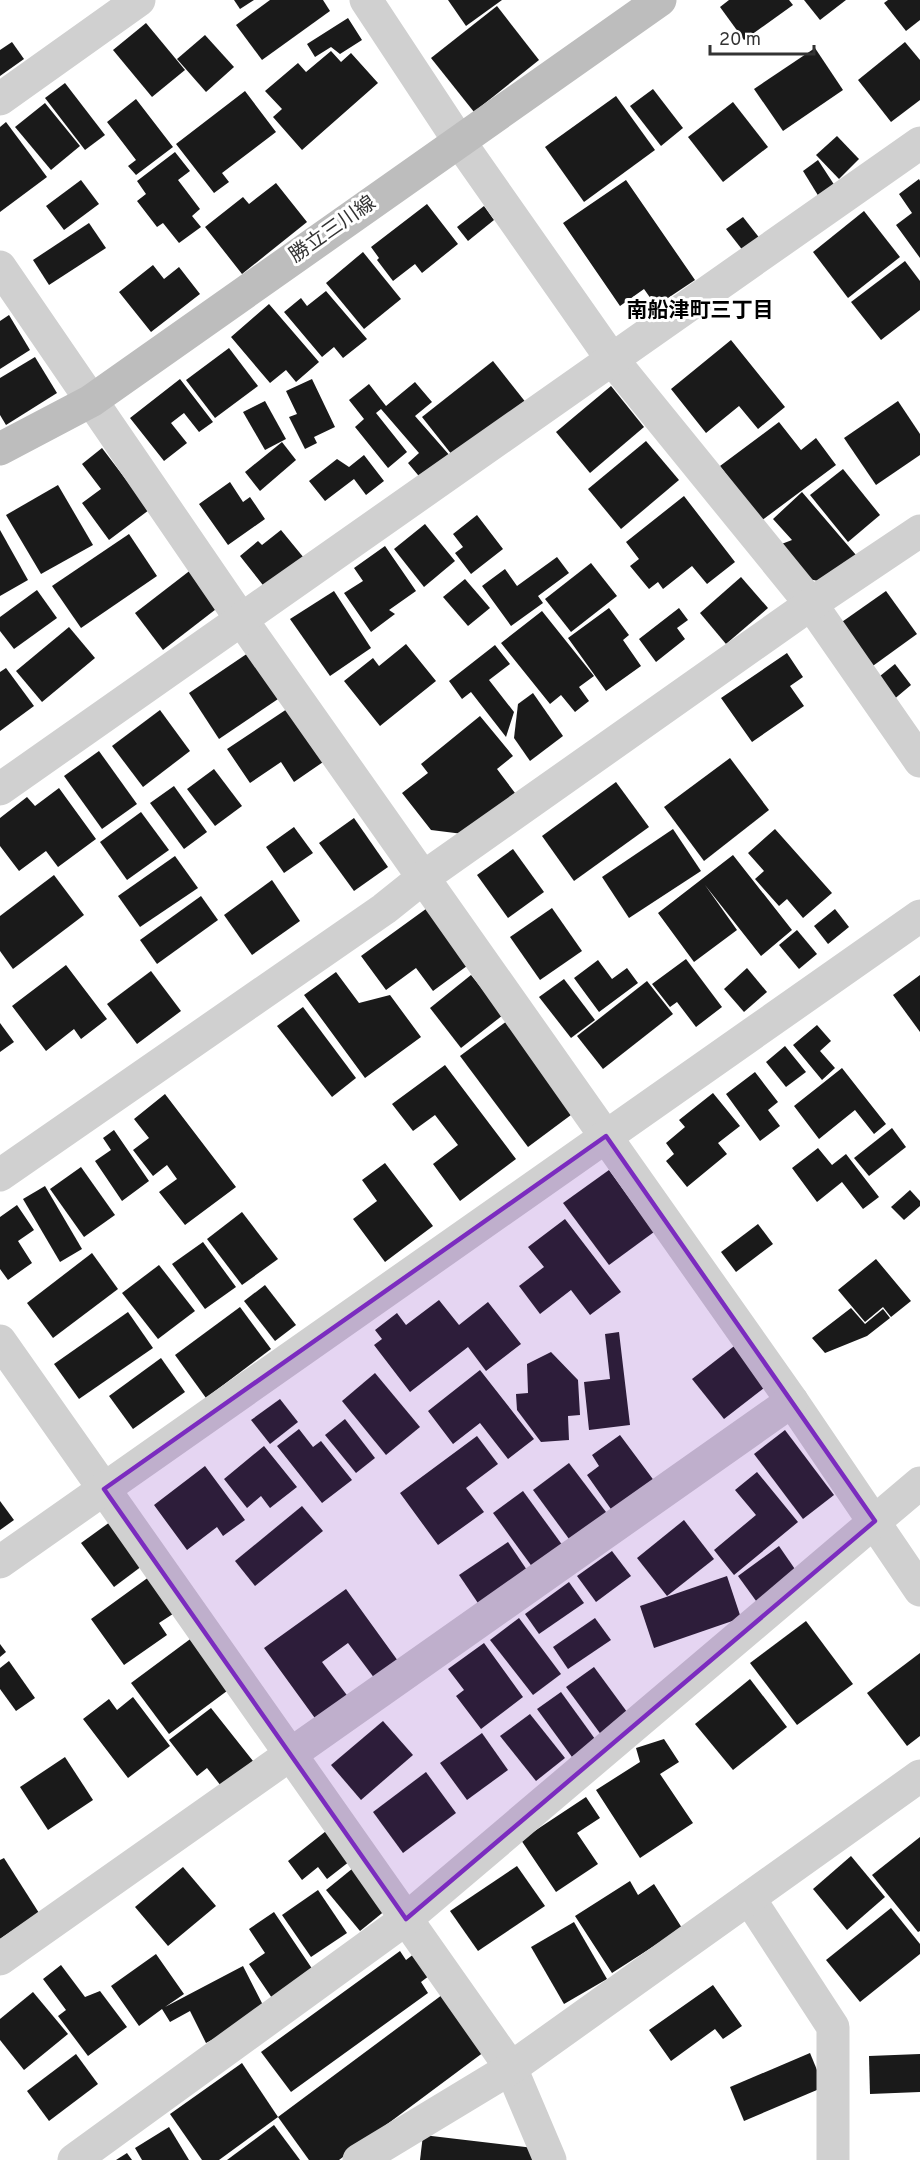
<svg xmlns="http://www.w3.org/2000/svg" width="920" height="2160" viewBox="0 0 920 2160" font-family="Overpass,'Noto Sans JP',sans-serif">
  <style>
    .building { fill: #1a1a1a }
    .lines { fill: none; stroke-linecap: round; stroke-linejoin: round }
    .street { stroke: #d0d0d0; stroke-width: 33 }
    .secondary { stroke: #bdbdbd; stroke-width: 33 }
    .marked { fill: #7b2cbf; fill-opacity: 0.2; stroke: #7b2cbf; stroke-width: 4.5; stroke-linejoin: round }
    .labels { text-anchor: middle; dominant-baseline: central; stroke-width: 6; stroke-linejoin: round; paint-order: stroke }
    .street-label { font-size: 20px; fill: #333; stroke: #fff }
    .neighbourhood-label { font-size: 21px; font-weight: bold; fill: #000; stroke: #fff }
  </style>
  <rect width="100%" height="100%" fill="#fff"/>
  <g class="building">
    <polygon points="234,0 254,0 240,9"/>
    <polygon points="270,0 323,0 330,11 262,60 236,25"/>
    <polygon points="448,0 502,0 466,26"/>
    <polygon points="729,0 789,0 793,5 744,40 720,7"/>
    <polygon points="804,0 846,0 820,20"/>
    <polygon points="888,0 920,0 920,20 906,31 884,3"/>
    <polygon points="497,6 539,60 474,112 431,58"/>
    <polygon points="348,18 362,40 340,54 331,47 315,57 307,44"/>
    <polygon points="146,23 185,70 152,97 113,50"/>
    <polygon points="205,35 234,67 206,92 177,59"/>
    <polygon points="12,42 24,59 0,76 0,50"/>
    <polygon points="905,42 920,60 920,100 891,122 858,80"/>
    <polygon points="815,48 843,90 783,131 754,89"/>
    <polygon points="331,51 341,62 351,53 378,83 302,150 273,117 282,109 265,91 298,63 306,72"/>
    <polygon points="65,83 105,135 85,150 45,98"/>
    <polygon points="653,89 683,128 661,146 630,106"/>
    <polygon points="245,91 276,132 222,173 229,182 214,193 176,144"/>
    <polygon points="616,96 655,150 584,202 545,147"/>
    <polygon points="136,99 173,147 136,175 128,166 136,160 107,122"/>
    <polygon points="733,102 768,147 723,182 688,137"/>
    <polygon points="45,103 80,146 51,170 15,127"/>
    <polygon points="6,122 47,177 0,212 0,127"/>
    <polygon points="837,136 859,159 839,179 816,155"/>
    <polygon points="175,152 190,171 178,180 200,209 192,216 201,227 179,243 163,223 157,227 137,201 146,194 137,181"/>
    <polygon points="818,160 835,186 819,197 803,171"/>
    <polygon points="919,179 920,181 920,258 896,225 912,213 899,194"/>
    <polygon points="81,180 99,204 64,230 46,206"/>
    <polygon points="626,180 695,280 656,306 644,289 620,306 563,223"/>
    <polygon points="276,183 307,222 242,274 205,227 243,197 249,204"/>
    <polygon points="427,204 458,244 422,273 415,264 393,281 377,260 379,258 371,247"/>
    <polygon points="484,206 494,220 468,241 457,227"/>
    <polygon points="864,211 900,257 848,298 813,252"/>
    <polygon points="743,217 761,240 744,252 726,229"/>
    <polygon points="89,223 106,248 49,285 33,260"/>
    <polygon points="363,252 401,299 364,329 326,283"/>
    <polygon points="905,261 920,281 920,310 881,340 851,302"/>
    <polygon points="153,265 164,279 179,267 200,294 151,332 119,292"/>
    <polygon points="326,291 367,339 343,358 334,347 322,357 284,312 301,298 307,306"/>
    <polygon points="269,304 319,362 296,382 286,370 270,383 231,337"/>
    <polygon points="9,315 30,350 0,369 0,321"/>
    <polygon points="731,340 785,407 758,429 739,406 706,433 671,389"/>
    <polygon points="229,348 258,386 215,418 186,380"/>
    <polygon points="35,357 57,393 6,425 0,415 0,378"/>
    <polygon points="493,361 527,404 456,460 422,417"/>
    <polygon points="180,379 213,422 199,432 184,413 171,423 187,443 164,461 130,418"/>
    <polygon points="312,379 335,427 314,437 317,443 305,449 289,417 297,414 286,391"/>
    <polygon points="415,382 432,402 415,416 451,457 423,481 408,463 419,453 381,409 376,413 407,452 388,468 355,427 364,419 349,400 369,384 386,406"/>
    <polygon points="611,386 644,427 590,473 556,432"/>
    <polygon points="265,401 286,439 265,450 243,412"/>
    <polygon points="898,401 920,434 920,455 876,485 844,438"/>
    <polygon points="779,422 801,450 816,438 836,465 761,521 720,466"/>
    <polygon points="646,441 679,480 621,529 588,489"/>
    <polygon points="282,442 296,460 260,491 245,472"/>
    <polygon points="102,448 149,510 109,540 82,503 101,489 82,464"/>
    <polygon points="364,455 384,481 366,495 354,479 325,501 309,481 337,459 349,467"/>
    <polygon points="843,469 880,515 848,542 810,495"/>
    <polygon points="230,482 243,502 250,497 265,519 228,545 199,504"/>
    <polygon points="58,485 93,545 41,574 6,515"/>
    <polygon points="802,492 856,555 828,583 799,577 779,545 792,540 773,519"/>
    <polygon points="684,496 735,562 707,584 692,566 663,589 658,582 649,589 630,566 639,559 626,542"/>
    <polygon points="477,515 503,549 471,574 455,553 463,547 453,534"/>
    <polygon points="425,524 455,561 424,587 394,549"/>
    <polygon points="0,530 28,580 0,596"/>
    <polygon points="281,530 304,558 266,589 240,556 258,541 262,545"/>
    <polygon points="129,534 157,576 81,628 52,586"/>
    <polygon points="385,546 416,591 389,610 395,614 371,632 344,593 363,581 354,568"/>
    <polygon points="557,557 569,573 538,596 543,603 511,626 482,586 505,569 517,586"/>
    <polygon points="591,563 617,596 571,632 545,599"/>
    <polygon points="192,569 220,606 163,650 135,613"/>
    <polygon points="741,577 768,608 726,644 700,613"/>
    <polygon points="465,579 490,608 468,626 443,597"/>
    <polygon points="37,590 57,618 14,649 0,631 0,617"/>
    <polygon points="334,591 371,648 330,676 290,619"/>
    <polygon points="886,591 917,634 870,668 839,624"/>
    <polygon points="609,608 629,635 623,640 641,666 606,691 568,638"/>
    <polygon points="679,608 688,620 677,628 685,639 656,662 639,639"/>
    <polygon points="542,611 594,676 579,687 589,701 575,712 561,695 550,704 501,643"/>
    <polygon points="69,627 95,658 42,702 16,671"/>
    <polygon points="406,644 436,681 380,726 344,681 373,658 379,666"/>
    <polygon points="495,645 510,664 489,680 514,712 506,737 471,692 462,699 449,681"/>
    <polygon points="251,651 281,697 219,739 189,693"/>
    <polygon points="787,653 803,677 790,686 804,706 752,742 721,698"/>
    <polygon points="895,664 911,685 892,701 875,680"/>
    <polygon points="6,668 34,706 0,731 0,672"/>
    <polygon points="533,693 563,736 530,761 514,738 518,704"/>
    <polygon points="290,707 326,760 294,782 281,762 250,783 227,749"/>
    <polygon points="160,710 190,751 143,787 112,746"/>
    <polygon points="480,716 513,756 497,769 515,793 463,834 431,830 402,793 428,773 421,764"/>
    <polygon points="99,751 137,804 102,829 64,776"/>
    <polygon points="730,758 769,810 704,861 664,807"/>
    <polygon points="214,769 242,806 215,826 187,789"/>
    <polygon points="616,782 649,827 574,881 542,836"/>
    <polygon points="174,786 207,832 184,849 150,803"/>
    <polygon points="59,788 96,839 58,867 46,851 19,871 0,846 0,818 27,797 35,806"/>
    <polygon points="141,812 169,850 127,880 100,842"/>
    <polygon points="354,818 388,867 354,891 319,843"/>
    <polygon points="294,827 313,853 284,873 266,847"/>
    <polygon points="673,829 701,871 629,918 602,877"/>
    <polygon points="775,829 832,893 803,918 787,899 779,906 755,879 764,871 748,853"/>
    <polygon points="513,849 544,892 508,918 477,875"/>
    <polygon points="733,855 792,930 761,956 705,885 737,930 694,962 658,913"/>
    <polygon points="175,856 198,888 140,927 118,896"/>
    <polygon points="54,875 84,915 13,969 0,951 0,916"/>
    <polygon points="272,880 300,921 252,955 224,915"/>
    <polygon points="201,896 218,920 157,964 140,940"/>
    <polygon points="430,906 471,963 433,991 416,968 386,990 361,956"/>
    <polygon points="552,908 582,951 540,980 510,937"/>
    <polygon points="835,909 849,927 828,944 814,926"/>
    <polygon points="797,930 817,954 799,969 779,945"/>
    <polygon points="686,959 722,1007 696,1027 677,1002 670,1007 652,984"/>
    <polygon points="598,960 612,979 627,968 638,983 599,1012 574,978"/>
    <polygon points="66,965 107,1019 81,1039 74,1029 46,1051 12,1006"/>
    <polygon points="747,968 767,992 744,1012 724,989"/>
    <polygon points="151,971 181,1011 137,1044 107,1004"/>
    <polygon points="336,972 359,1003 390,995 421,1037 365,1078 304,995"/>
    <polygon points="471,975 503,1015 461,1048 430,1008"/>
    <polygon points="920,975 920,1032 893,995"/>
    <polygon points="564,979 595,1020 571,1038 539,997"/>
    <polygon points="647,981 673,1014 603,1069 577,1036"/>
    <polygon points="303,1007 356,1078 332,1097 277,1026"/>
    <polygon points="511,1018 579,1109 528,1147 460,1056"/>
    <polygon points="0,1023 14,1042 0,1052"/>
    <polygon points="817,1025 831,1041 820,1051 835,1068 822,1080 793,1045"/>
    <polygon points="785,1046 806,1072 786,1087 766,1062"/>
    <polygon points="445,1065 516,1159 460,1201 433,1164 458,1145 435,1115 413,1131 392,1104"/>
    <polygon points="842,1068 886,1124 874,1134 855,1110 819,1139 794,1106"/>
    <polygon points="755,1072 778,1102 768,1110 780,1126 760,1141 726,1094"/>
    <polygon points="713,1093 740,1126 718,1143 727,1154 687,1187 666,1161 674,1154 666,1143 685,1127 679,1120"/>
    <polygon points="165,1094 236,1187 185,1225 159,1192 177,1179 167,1165 153,1176 133,1150 149,1138 134,1119"/>
    <polygon points="892,1128 906,1147 869,1176 854,1158"/>
    <polygon points="114,1130 149,1181 122,1201 95,1161 111,1150 103,1138"/>
    <polygon points="818,1148 832,1165 846,1154 879,1197 863,1209 842,1182 817,1202 792,1168"/>
    <polygon points="385,1163 433,1226 385,1262 353,1219 377,1201 362,1180"/>
    <polygon points="81,1167 115,1215 84,1237 50,1189"/>
    <polygon points="609,1170 654,1232 609,1265 563,1203"/>
    <polygon points="45,1186 82,1249 60,1262 23,1199"/>
    <polygon points="910,1190 920,1201 920,1206 904,1220 891,1207"/>
    <polygon points="17,1205 34,1230 18,1241 32,1263 8,1280 0,1269 0,1217"/>
    <polygon points="242,1212 278,1259 242,1285 207,1239"/>
    <polygon points="565,1219 621,1292 590,1315 571,1290 540,1314 519,1286 544,1267 528,1247"/>
    <polygon points="758,1224 773,1244 736,1272 721,1252"/>
    <polygon points="203,1242 236,1287 205,1309 172,1264"/>
    <polygon points="92,1253 118,1289 53,1338 27,1303"/>
    <polygon points="876,1259 911,1301 891,1317 883,1307 865,1322 838,1290"/>
    <polygon points="159,1265 195,1311 158,1339 122,1293"/>
    <polygon points="265,1285 296,1325 275,1341 244,1301"/>
    <polygon points="439,1300 459,1325 488,1302 521,1344 486,1371 468,1347 410,1392 374,1345 382,1339 375,1330 397,1313 406,1325"/>
    <polygon points="240,1307 271,1349 206,1398 175,1355"/>
    <polygon points="851,1308 865,1324 883,1309 890,1318 867,1336 825,1353 812,1338"/>
    <polygon points="128,1312 153,1348 79,1399 54,1364"/>
    <polygon points="619,1332 630,1425 589,1430 584,1382 610,1379 605,1334"/>
    <polygon points="742,1340 773,1381 724,1419 692,1379"/>
    <polygon points="551,1352 578,1380 580,1415 568,1416 569,1440 541,1442 517,1410 516,1394 528,1393 527,1364"/>
    <polygon points="161,1358 185,1392 133,1429 109,1396"/>
    <polygon points="480,1370 534,1439 508,1459 480,1423 453,1444 428,1411"/>
    <polygon points="375,1373 420,1427 386,1455 342,1401"/>
    <polygon points="280,1399 298,1422 270,1444 251,1420"/>
    <polygon points="345,1419 375,1458 356,1473 325,1435"/>
    <polygon points="299,1429 313,1447 321,1441 352,1480 322,1503 277,1446"/>
    <polygon points="785,1430 834,1495 803,1519 754,1454"/>
    <polygon points="620,1435 655,1482 613,1512 587,1475 599,1466 592,1455"/>
    <polygon points="477,1436 498,1464 466,1488 484,1512 438,1545 400,1493"/>
    <polygon points="264,1446 297,1487 270,1508 261,1496 247,1508 224,1479"/>
    <polygon points="569,1463 609,1516 572,1543 533,1490"/>
    <polygon points="205,1466 245,1520 223,1536 217,1527 187,1550 154,1505"/>
    <polygon points="757,1472 798,1522 734,1575 714,1550 756,1515 735,1490"/>
    <polygon points="523,1491 563,1546 533,1568 493,1513"/>
    <polygon points="0,1501 14,1520 0,1530"/>
    <polygon points="302,1506 323,1531 255,1586 235,1561"/>
    <polygon points="684,1520 714,1559 667,1596 637,1558"/>
    <polygon points="110,1522 142,1566 114,1587 81,1543"/>
    <polygon points="508,1542 531,1576 482,1609 459,1575"/>
    <polygon points="779,1546 799,1575 759,1605 738,1576"/>
    <polygon points="612,1551 631,1576 596,1602 577,1576"/>
    <polygon points="153,1574 179,1610 159,1623 167,1635 124,1665 91,1619"/>
    <polygon points="727,1576 741,1618 654,1648 640,1606"/>
    <polygon points="569,1582 584,1603 539,1634 525,1614"/>
    <polygon points="346,1589 398,1661 375,1679 348,1643 322,1662 349,1698 317,1721 264,1648"/>
    <polygon points="519,1618 561,1674 533,1695 490,1640"/>
    <polygon points="595,1618 611,1640 568,1669 553,1647"/>
    <polygon points="806,1621 853,1684 797,1725 750,1663"/>
    <polygon points="197,1634 235,1685 169,1734 131,1683"/>
    <polygon points="484,1643 523,1697 481,1729 456,1696 464,1690 448,1669"/>
    <polygon points="0,1644 6,1652 0,1657"/>
    <polygon points="920,1653 920,1736 907,1746 867,1693"/>
    <polygon points="9,1661 35,1698 16,1711 0,1689 0,1668"/>
    <polygon points="594,1667 630,1716 602,1736 566,1687"/>
    <polygon points="750,1679 787,1727 733,1770 695,1724"/>
    <polygon points="561,1692 595,1739 572,1757 537,1709"/>
    <polygon points="133,1697 170,1746 128,1778 83,1719 109,1699 117,1710"/>
    <polygon points="211,1708 253,1761 221,1786 207,1768 197,1776 169,1740"/>
    <polygon points="530,1714 565,1758 536,1781 500,1736"/>
    <polygon points="383,1721 413,1755 361,1800 331,1765"/>
    <polygon points="482,1733 508,1770 467,1800 440,1763"/>
    <polygon points="664,1739 679,1762 660,1774 693,1823 640,1858 596,1790 640,1762 636,1748"/>
    <polygon points="65,1757 93,1800 48,1830 20,1787"/>
    <polygon points="426,1772 456,1813 403,1853 373,1812"/>
    <polygon points="586,1797 600,1818 577,1833 598,1864 556,1892 521,1840"/>
    <polygon points="335,1824 359,1854 327,1879 318,1867 302,1880 288,1861"/>
    <polygon points="920,1837 920,1931 918,1932 872,1875"/>
    <polygon points="851,1856 885,1897 847,1930 813,1889"/>
    <polygon points="4,1858 39,1913 0,1939 0,1860"/>
    <polygon points="363,1860 397,1901 360,1931 326,1890"/>
    <polygon points="517,1866 545,1906 478,1951 450,1911"/>
    <polygon points="183,1867 216,1906 168,1946 135,1907"/>
    <polygon points="630,1881 638,1895 654,1884 682,1928 612,1973 575,1916"/>
    <polygon points="318,1890 347,1933 311,1957 282,1915"/>
    <polygon points="891,1908 920,1944 920,1954 860,2002 826,1960"/>
    <polygon points="274,1912 315,1973 274,2001 249,1964 265,1953 249,1929"/>
    <polygon points="574,1922 607,1979 564,2004 531,1947"/>
    <polygon points="423,1947 438,1969 421,1982 428,1993 291,2092 261,2052 400,1951 406,1960"/>
    <polygon points="156,1954 184,1994 165,2007 243,1966 266,2011 206,2043 190,2011 170,2022 162,2009 139,2026 111,1986"/>
    <polygon points="61,1965 85,1997 100,1991 127,2027 88,2056 58,2016 66,2010 43,1979"/>
    <polygon points="713,1985 742,2026 723,2039 715,2029 671,2061 649,2030"/>
    <polygon points="33,1992 68,2034 24,2070 0,2040 0,2019"/>
    <polygon points="446,1992 488,2049 339,2160 309,2160 278,2117"/>
    <polygon points="810,2053 824,2087 744,2121 730,2087"/>
    <polygon points="76,2054 98,2084 49,2121 27,2091"/>
    <polygon points="920,2054 920,2092 870,2094 869,2056"/>
    <polygon points="242,2063 278,2117 219,2160 202,2160 170,2114"/>
    <polygon points="274,2125 300,2160 227,2160"/>
    <polygon points="169,2127 189,2160 142,2160 135,2148"/>
    <polygon points="423,2135 534,2148 533,2160 420,2160"/>
    <polygon points="127,2153 132,2160 116,2160"/>
  </g>
  <g class="lines">
    <g class="street">
      <polyline points="366,0 459,141 611,358 811,604 920,761"/>
      <polyline points="0,99 139,0"/>
      <polyline points="0,267 241,619 792,1401 920,1590"/>
      <polyline points="0,789 920,143"/>
      <polyline points="0,1175 384,909 424,877 811,604 920,531"/>
      <polyline points="0,1341 511,2068 550,2160"/>
      <polyline points="0,1562 920,916"/>
      <polyline points="749,1898 833,2027 833,2160"/>
      <polyline points="0,1959 792,1401"/>
      <polyline points="74,2160 406,1919 920,1483"/>
      <polyline points="359,2160 511,2068 920,1776"/>
    </g>
    <polyline class="secondary" points="0,449 91,401 660,0"/>
  </g>
  <path class="marked" d="M606,1136L875,1521L406,1919L104,1489Z"/>
  <g class="labels">
    <g class="street-label">
      <text transform="translate(333 230) rotate(-35)">勝立三川線</text>
    </g>
    <g class="neighbourhood-label">
      <text x="700" y="311">南船津町三丁目</text>
    </g>
  </g>
  <path d="M710 45v9h104v-9" fill="none" stroke="#333333" stroke-width="3"/>
  <text x="719" y="45" font-size="18" fill="#333333" stroke="#ffffff" stroke-width="4.5" paint-order="stroke">20 m</text>
</svg>
